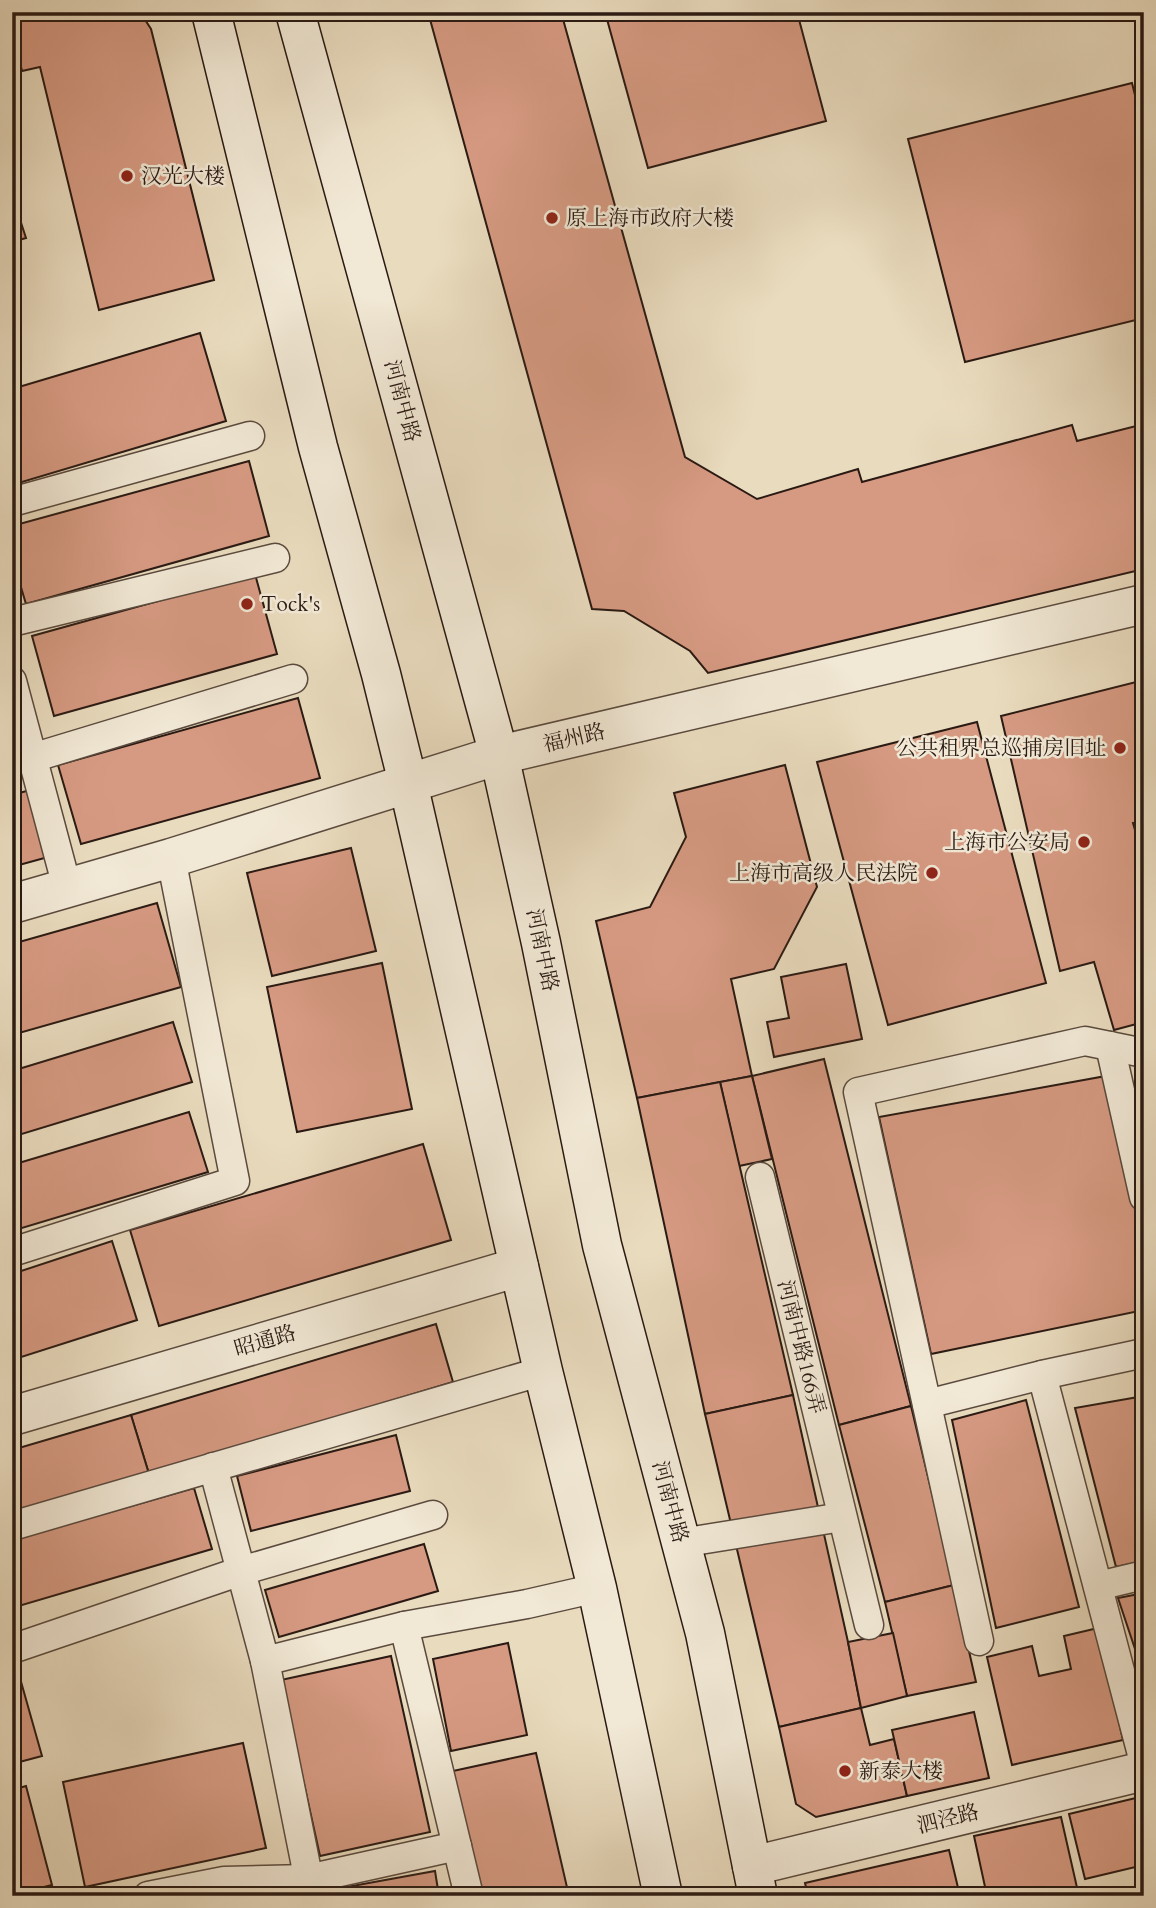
<svg xmlns="http://www.w3.org/2000/svg" width="1156" height="1908" viewBox="0 0 1156 1908" font-family="Cardo,'Noto Serif SC',serif">
  <style>
    .building { fill: #d69a82; stroke: #2a1a13; stroke-width: 2 }
    .lines { fill: none; stroke-linecap: round; stroke-linejoin: round }
    .service-casing { stroke: #5a4a3e; stroke-width: 31 }
    .minor-casing { stroke: #5a4a3e; stroke-width: 41 }
    .tertiary-casing { stroke: #5a4a3e; stroke-width: 41 }
    .secondary-casing { stroke: #2a1a13; stroke-width: 41 }
    .service { stroke: #f1e8d5; stroke-width: 28 }
    .minor { stroke: #f1e8d5; stroke-width: 38 }
    .tertiary { stroke: #f1e8d5; stroke-width: 38 }
    .secondary { stroke: #f1e8d5; stroke-width: 38 }
    .poi-dot { fill: #8f2418; stroke: #f1e8d5; stroke-width: 2.5 }
    .labels { text-anchor: middle; dominant-baseline: central; stroke-width: 5; stroke-linejoin: round; paint-order: stroke }
    .poi-label { font-size: 21px; fill: #2a1a13; stroke: #f1e8d5; text-anchor: start }
    .street-label { font-size: 21px; fill: #2a1a13; stroke: #f1e8d5 }
  </style>
  <rect width="100%" height="100%" fill="#e9dbbe"/>
  <filter id="stains"><feTurbulence type="fractalNoise" baseFrequency=".00286" numOctaves="4"/><feColorMatrix values="0 0 0 0 .2 0 0 0 0 .09 0 0 0 0 .02 0 0 0 .5 -.17"/></filter>
  <radialGradient id="worn" r=".72"><stop offset=".6" stop-color="#630" stop-opacity="0"/><stop offset="1" stop-color="#630" stop-opacity=".3"/></radialGradient>
  <g class="building">
    <polygon points="12,12 140,12 151,29 214,280 99,310 40,67 22,71 12,30"/>
    <polygon points="428,12 561,12 685,457 757,499 858,469 862,482 1072,425 1077,441 1144,424 1144,569 708,673 690,651 624,611 592,609"/>
    <polygon points="605,12 797,12 826,121 648,168"/>
    <polygon points="1132,83 1144,131 1144,318 965,362 908,139"/>
    <polygon points="12,195 26,238 12,242"/>
    <polygon points="200,333 226,421 12,485 12,389"/>
    <polygon points="249,461 269,536 26,604 12,557 12,526"/>
    <polygon points="255,574 277,654 54,716 32,636"/>
    <polygon points="1144,680 1144,821 1133,823 1144,861 1144,1022 1114,1030 1094,962 1060,971 1001,716"/>
    <polygon points="298,698 320,778 81,844 58,765"/>
    <polygon points="12,722 29,776 12,781"/>
    <polygon points="977,722 1046,983 888,1025 817,762"/>
    <polygon points="785,765 817,887 774,969 731,979 752,1076 637,1098 596,921 650,907 686,837 674,793"/>
    <polygon points="30,790 48,857 12,867 12,795"/>
    <polygon points="351,848 376,951 272,976 247,873"/>
    <polygon points="157,903 181,987 12,1035 12,944"/>
    <polygon points="382,963 412,1109 297,1132 267,987"/>
    <polygon points="846,964 862,1039 774,1057 767,1022 789,1018 781,977"/>
    <polygon points="173,1022 192,1082 12,1137 12,1071"/>
    <polygon points="824,1059 911,1406 839,1425 752,1076"/>
    <polygon points="752,1076 772,1159 739,1166 720,1082"/>
    <polygon points="1106,1076 1144,1249 1144,1310 931,1354 879,1117"/>
    <polygon points="720,1082 793,1395 705,1414 637,1098"/>
    <polygon points="1128,1085 1144,1089 1144,1148"/>
    <polygon points="189,1112 208,1172 12,1231 12,1165"/>
    <polygon points="423,1144 451,1240 159,1326 130,1230"/>
    <polygon points="112,1241 137,1320 12,1360 12,1274"/>
    <polygon points="436,1324 453,1382 149,1474 131,1415"/>
    <polygon points="793,1395 848,1642 861,1708 779,1727 705,1414"/>
    <polygon points="1144,1396 1144,1561 1116,1567 1075,1408"/>
    <polygon points="1026,1400 1079,1607 996,1628 952,1420"/>
    <polygon points="911,1406 954,1585 885,1602 839,1425"/>
    <polygon points="131,1415 149,1474 12,1514 12,1450"/>
    <polygon points="396,1435 410,1491 251,1531 237,1476"/>
    <polygon points="194,1488 212,1549 12,1608 12,1540"/>
    <polygon points="424,1544 438,1591 279,1637 265,1590"/>
    <polygon points="954,1585 976,1682 907,1696 885,1602"/>
    <polygon points="1144,1593 1144,1676 1118,1598"/>
    <polygon points="1098,1628 1123,1740 1012,1765 987,1657 1032,1646 1039,1676 1071,1669 1064,1636"/>
    <polygon points="893,1633 907,1696 861,1708 848,1642"/>
    <polygon points="508,1643 527,1735 451,1751 433,1659"/>
    <polygon points="391,1656 430,1832 320,1856 281,1680"/>
    <polygon points="18,1671 42,1756 12,1764 12,1672"/>
    <polygon points="861,1708 870,1745 894,1739 907,1796 816,1817 796,1804 779,1727"/>
    <polygon points="974,1712 989,1778 907,1796 892,1730"/>
    <polygon points="243,1743 266,1848 85,1887 63,1782"/>
    <polygon points="536,1753 569,1896 481,1896 453,1771"/>
    <polygon points="26,1786 52,1885 12,1895 12,1790"/>
    <polygon points="1144,1796 1144,1865 1085,1879 1069,1814"/>
    <polygon points="1061,1817 1078,1892 1060,1896 987,1896 974,1836"/>
    <polygon points="949,1850 960,1896 808,1896 805,1883"/>
    <polygon points="435,1871 439,1896 342,1896 341,1888"/>
  </g>
  <g class="lines">
    <defs>
      <g id="service">
        <polyline points="12,502 250,436"/>
        <polyline points="12,622 275,558"/>
        <polyline points="12,681 67,887"/>
        <polyline points="32,758 293,679"/>
        <polyline points="1110,1046 1144,1197"/>
        <polyline points="760,1177 869,1625"/>
        <polyline points="12,1252 235,1181 171,858"/>
        <polyline points="1042,1375 1144,1762"/>
        <polyline points="927,1404 1042,1375 1144,1353"/>
        <polyline points="213,1467 265,1661 312,1896"/>
        <polyline points="12,1526 543,1371"/>
        <polyline points="681,1543 842,1517"/>
        <polyline points="1098,1586 1144,1575"/>
        <polyline points="404,1626 469,1896"/>
        <polyline points="979,1641 858,1092 1085,1041 1144,1053"/>
        <polyline points="12,1649 241,1571 433,1515"/>
        <polyline points="265,1661 404,1626 527,1604 597,1588"/>
        <polyline points="148,1896 224,1881 308,1879 457,1846"/>
      </g>
      <g id="minor">
        <polyline points="12,1416 519,1267"/>
        <polyline points="752,1866 1144,1771"/>
      </g>
      <polyline id="tertiary" points="12,904 171,858 499,755 1144,604"/>
      <g id="secondary">
        <polyline points="211,12 318,447 381,674 408,783 543,1371 597,1588 663,1896"/>
        <polyline points="295,12 499,755 541,943 602,1245 705,1633 758,1896"/>
      </g>
    </defs>
    <use href="#service" class="service-casing"/>
    <use href="#minor" class="minor-casing"/>
    <use href="#tertiary" class="tertiary-casing"/>
    <use href="#secondary" class="secondary-casing"/>
    <use href="#service" class="service"/>
    <use href="#minor" class="minor"/>
    <use href="#tertiary" class="tertiary"/>
    <use href="#secondary" class="secondary"/>
  </g>
  <g class="poi-dot">
    <circle cx="127" cy="176" r="7"/>
    <circle cx="552" cy="218" r="7"/>
    <circle cx="247" cy="604" r="7"/>
    <circle cx="1120" cy="748" r="7"/>
    <circle cx="1084" cy="842" r="7"/>
    <circle cx="932" cy="873" r="7"/>
    <circle cx="845" cy="1771" r="7"/>
  </g>
  <g class="labels">
    <g class="poi-label">
      <text x="141" y="176">汉光大楼</text>
      <text x="566" y="218">原上海市政府大楼</text>
      <text x="261" y="604">Tock's</text>
      <text x="1106" y="748" text-anchor="end">公共租界总巡捕房旧址</text>
      <text x="1070" y="842" text-anchor="end">上海市公安局</text>
      <text x="918" y="873" text-anchor="end">上海市高级人民法院</text>
      <text x="859" y="1771">新泰大楼</text>
    </g>
    <g class="street-label">
      <text transform="translate(402 401) rotate(75)">河南中路</text>
      <text transform="translate(574 738) rotate(-13)">福州路</text>
      <text transform="translate(542 950) rotate(78)">河南中路</text>
      <text transform="translate(265 1341) rotate(-16)">昭通路</text>
      <text transform="translate(801 1347) rotate(76)">河南中路166弄</text>
      <text transform="translate(670 1502) rotate(75)">河南中路</text>
      <text transform="translate(948 1819) rotate(-14)">泗泾路</text>
    </g>
  </g>
  <rect width="1156" height="1908" fill="none" stroke="#e9dbbe" stroke-width="42"/>
  <rect x="14" y="14" width="1128" height="1880" fill="none" stroke="#2a1a13" stroke-width="3.5"/>
  <rect x="21" y="21" width="1114" height="1866" fill="none" stroke="#2a1a13" stroke-width="2"/>
  <rect width="100%" height="100%" filter="url(#stains)"/>
  <rect width="100%" height="100%" fill="url(#worn)"/>
</svg>
